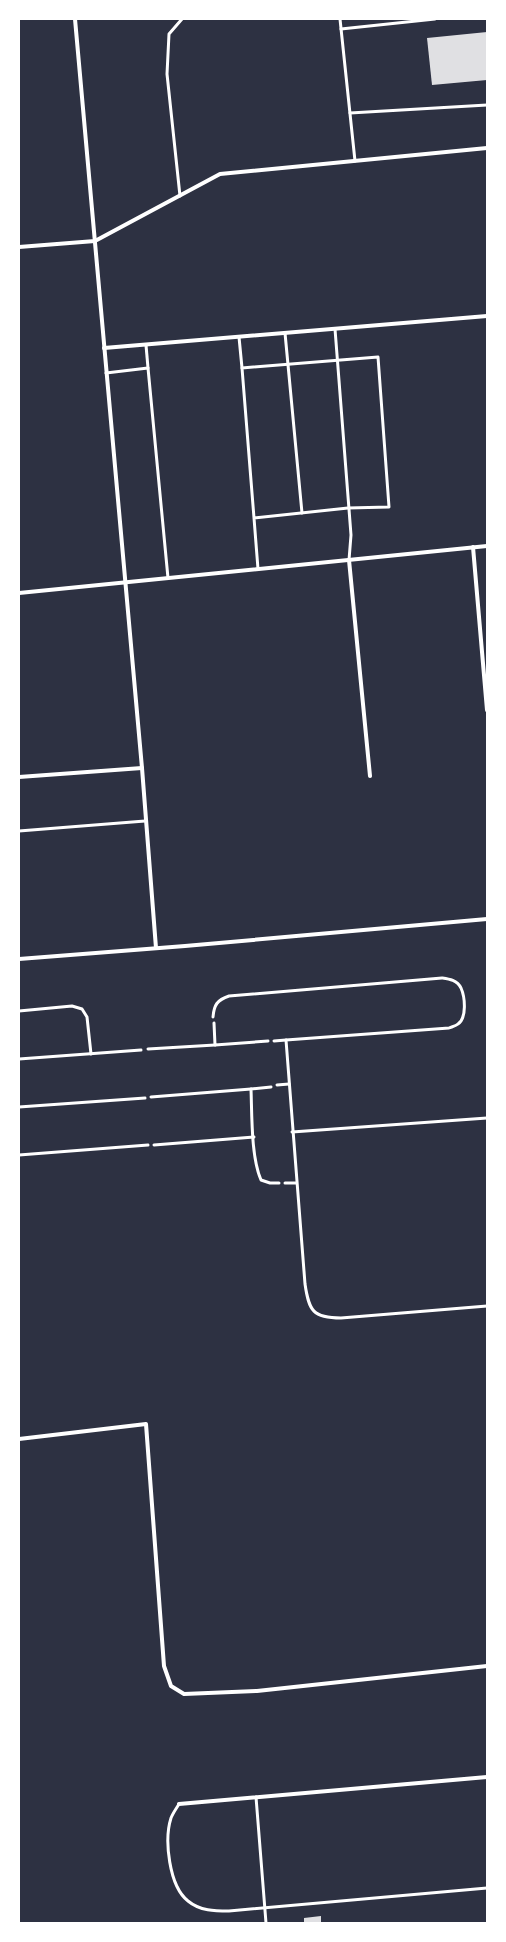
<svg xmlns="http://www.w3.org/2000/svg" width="506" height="1942" viewBox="0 0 506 1942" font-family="Poppins,sans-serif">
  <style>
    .building { fill: #e0e0e3 }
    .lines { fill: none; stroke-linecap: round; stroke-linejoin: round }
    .service { stroke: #fff; stroke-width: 3 }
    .minor { stroke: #fff; stroke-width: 4 }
  </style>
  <rect width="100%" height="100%" fill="#2d3142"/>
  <g class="building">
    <polygon points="487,32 487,80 432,85 427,38"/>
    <polygon points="321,1916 321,1923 304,1923 304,1918"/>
  </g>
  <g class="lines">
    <g class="service">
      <polyline points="340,19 355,161"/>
      <polyline points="341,29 435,19"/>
      <polyline points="350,113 487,105"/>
      <polyline points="180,196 167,74 169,34 182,19"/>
      <polyline points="335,329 351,535 349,560"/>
      <polyline points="285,333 302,513"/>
      <polyline points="239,337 242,368"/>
      <polyline points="146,345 148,368"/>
      <polyline points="106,373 148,368 168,578"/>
      <polyline points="254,518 242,368 378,357 389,507 348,508 254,518 258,569"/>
      <polyline points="19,831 145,821"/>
      <polyline points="19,1011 72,1006 82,1009 87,1017 91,1054"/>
      <path d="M213,1017C214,1005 217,1000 229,996L442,978C449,979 457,980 461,988C465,997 467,1018 458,1024C456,1026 451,1027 449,1028L286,1040L305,1284C309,1311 313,1318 341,1318L487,1306"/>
      <polyline points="214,1023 215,1045 268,1041"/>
      <polyline points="274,1041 286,1040"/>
      <polyline points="148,1049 215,1045"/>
      <polyline points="19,1059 141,1050"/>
      <polyline points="277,1085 289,1084"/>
      <path d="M271,1087L251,1089C252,1115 251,1157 261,1180L270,1183H279"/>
      <polyline points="151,1097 251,1089"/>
      <polyline points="19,1107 145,1098"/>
      <polyline points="292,1132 487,1118"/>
      <polyline points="154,1145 254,1137"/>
      <polyline points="19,1155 148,1145"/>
      <polyline points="285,1183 296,1183"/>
      <polyline points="256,1797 266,1923"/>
      <path d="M179,1804C176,1809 173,1813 171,1818C164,1840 169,1886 188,1901C200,1911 215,1911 229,1911L487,1888"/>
    </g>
    <g class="minor">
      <polyline points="75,19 142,768 156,948"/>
      <polyline points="19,247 95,241 220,174 487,148"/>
      <polyline points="104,348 487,316"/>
      <polyline points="473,547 487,710"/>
      <polyline points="349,560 370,776"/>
      <polyline points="19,593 487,546"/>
      <polyline points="19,777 142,768"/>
      <polyline points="19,959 185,946 487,919"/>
      <polyline points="19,1439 146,1424 164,1666 171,1686 184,1694 257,1691 487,1666"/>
      <polyline points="179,1804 487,1777"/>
    </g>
  </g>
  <rect width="506" height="1942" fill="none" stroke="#ffffff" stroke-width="40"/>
</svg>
